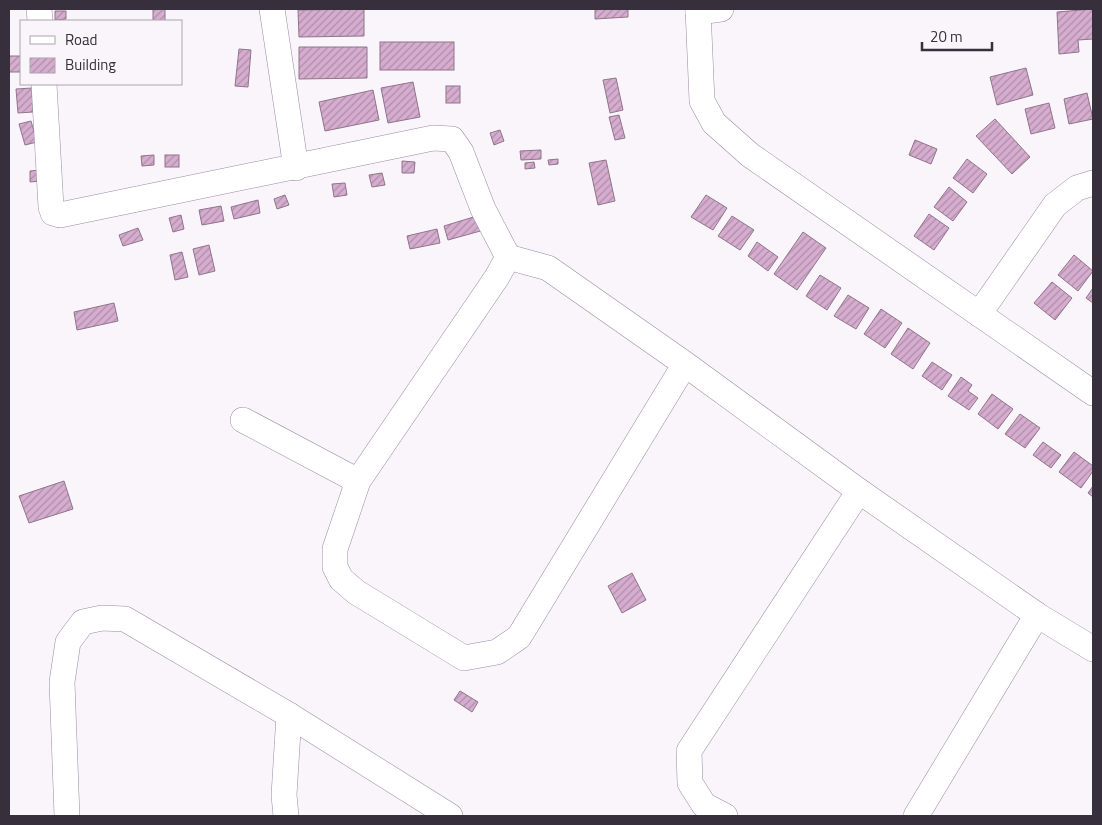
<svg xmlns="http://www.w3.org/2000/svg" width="1102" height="825" viewBox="0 0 1102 825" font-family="'Titillium Web',sans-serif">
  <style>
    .building { fill: url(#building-hatch); stroke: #8f748a }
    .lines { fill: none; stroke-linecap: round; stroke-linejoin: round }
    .minor-casing { stroke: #9b8aa7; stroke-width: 26 }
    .minor { stroke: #fff; stroke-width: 25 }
  </style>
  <defs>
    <pattern id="building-hatch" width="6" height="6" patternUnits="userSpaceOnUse" patternTransform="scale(1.25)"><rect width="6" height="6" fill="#d6adcf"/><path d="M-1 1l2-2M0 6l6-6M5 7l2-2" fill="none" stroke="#ae8da9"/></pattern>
  </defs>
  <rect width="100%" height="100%" fill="#f9f5fb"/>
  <g class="building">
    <rect x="153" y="9" width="12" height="12"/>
    <polygon points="364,9 364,36 299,37 298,10"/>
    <polygon points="595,9 628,9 628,17 595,19"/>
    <polygon points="1093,9 1093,39 1078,40 1079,52 1059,54 1057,12"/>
    <polygon points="55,11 66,11 66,19 55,20"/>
    <rect x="380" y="42" width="74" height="28"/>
    <polygon points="299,47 367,47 367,78 299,79"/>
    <polygon points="239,49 251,50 248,87 235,86"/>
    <rect x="9" y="56" width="12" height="16"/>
    <polygon points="1026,68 1033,95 997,105 990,77"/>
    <polygon points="616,78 623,110 610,113 603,80"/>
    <polygon points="413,82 420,117 388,123 381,88"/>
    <rect x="446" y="86" width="14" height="17"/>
    <polygon points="32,88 33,112 18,113 16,89"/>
    <polygon points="373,90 379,120 325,131 319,102"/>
    <polygon points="1087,93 1093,119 1069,124 1064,99"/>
    <polygon points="1049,103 1055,128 1031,134 1025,109"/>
    <polygon points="619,115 625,138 615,140 609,117"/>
    <polygon points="995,119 1030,157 1012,174 976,136"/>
    <polygon points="31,121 37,142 25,145 19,124"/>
    <polygon points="500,130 504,141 494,145 490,133"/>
    <polygon points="915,140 937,149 931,164 909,155"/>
    <polygon points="541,150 541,159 521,160 520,151"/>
    <polygon points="154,155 154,165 142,166 141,156"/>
    <rect x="165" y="155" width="14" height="12"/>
    <polygon points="558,159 558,164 549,165 548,160"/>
    <polygon points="967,159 987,174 973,193 953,178"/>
    <polygon points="606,160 615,201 598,205 589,163"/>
    <polygon points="402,161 415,162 414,173 402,173"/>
    <polygon points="534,162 535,168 525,169 525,163"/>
    <polygon points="40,170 41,181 30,182 30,171"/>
    <polygon points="382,173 385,185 372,187 369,175"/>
    <polygon points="345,183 347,195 334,197 332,184"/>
    <polygon points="949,187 967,202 953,221 934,207"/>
    <polygon points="285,195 289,205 277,209 274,199"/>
    <polygon points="706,195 727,208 713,230 691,217"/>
    <polygon points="258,200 260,213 234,219 231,207"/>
    <polygon points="221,206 224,221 202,225 199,210"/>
    <polygon points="929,214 949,228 934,250 914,236"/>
    <polygon points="181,215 184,229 173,232 169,218"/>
    <polygon points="480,215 484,230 448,240 444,226"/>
    <polygon points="732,216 754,230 740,250 718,236"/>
    <polygon points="138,228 143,240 123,246 119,235"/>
    <polygon points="437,229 440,243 410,249 407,236"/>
    <polygon points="803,232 826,248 797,290 774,274"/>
    <polygon points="757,242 778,257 768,271 748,256"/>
    <polygon points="209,245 215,271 199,275 193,249"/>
    <polygon points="182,252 188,277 175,280 170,255"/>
    <polygon points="1074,255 1093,271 1078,291 1058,275"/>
    <polygon points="820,275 841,288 827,310 806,296"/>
    <polygon points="1052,282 1072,298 1055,320 1034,303"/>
    <polygon points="1093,288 1093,303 1086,298"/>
    <polygon points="848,295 869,308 856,329 834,316"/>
    <polygon points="114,303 118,321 77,330 74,312"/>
    <polygon points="881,309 902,323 885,348 864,334"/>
    <polygon points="908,328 930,343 913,369 891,354"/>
    <polygon points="932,362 952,375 942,390 922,376"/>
    <polygon points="961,377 972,385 968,391 978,398 969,410 948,396"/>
    <polygon points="992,394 1013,409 998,429 978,414"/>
    <polygon points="1020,414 1040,428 1025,448 1005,434"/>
    <polygon points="1043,442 1061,455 1051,468 1033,455"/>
    <polygon points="1074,452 1093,466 1093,471 1081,488 1059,472"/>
    <polygon points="64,481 73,509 29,523 19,496"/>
    <polygon points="1093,486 1093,497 1088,493"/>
    <polygon points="632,573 646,600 622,613 608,586"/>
    <polygon points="460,691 478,702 472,712 454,700"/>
  </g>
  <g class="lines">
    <defs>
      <g id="minor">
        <polyline points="39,9 40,21"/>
        <polyline points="272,9 296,168"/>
        <polyline points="698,9 702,101 714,123 750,155 1093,393"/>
        <polyline points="698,12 721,9"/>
        <polyline points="44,84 51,207 53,213 60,215 433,138 452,139 461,152 483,209 508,257"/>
        <polyline points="979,314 1055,205 1077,188 1093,183"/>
        <polyline points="685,364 519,637 497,652 464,658 356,592 341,579 335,567 335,549 358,481 497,277 508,257 548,268 685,364 859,491 1037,615 1093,649"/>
        <polyline points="243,420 358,481"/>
        <polyline points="67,816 62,682 68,642 83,622 102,618 125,619 289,715 450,816"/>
        <polyline points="286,816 284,795 289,715"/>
        <polyline points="725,816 704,805 690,783 689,751 859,491"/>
        <polyline points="916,816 1037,615"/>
      </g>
    </defs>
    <use href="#minor" class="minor-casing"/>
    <use href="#minor" class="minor"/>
  </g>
  <rect width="1102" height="825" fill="none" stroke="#37303c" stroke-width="20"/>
  <rect x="20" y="20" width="162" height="65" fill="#f9f5fb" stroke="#aba6af"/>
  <rect x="30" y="36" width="25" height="8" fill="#ffffff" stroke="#aba6af"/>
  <text x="65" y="45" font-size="15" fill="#37303c">Road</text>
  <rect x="30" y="58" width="25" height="15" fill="url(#building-hatch)" stroke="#aba6af"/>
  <text x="65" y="70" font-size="15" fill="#37303c">Building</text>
  <path d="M922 42v8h70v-8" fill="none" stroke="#37303c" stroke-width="2.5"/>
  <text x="930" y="42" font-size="15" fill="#37303c" stroke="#f9f5fb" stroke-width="4" paint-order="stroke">20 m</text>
</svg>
